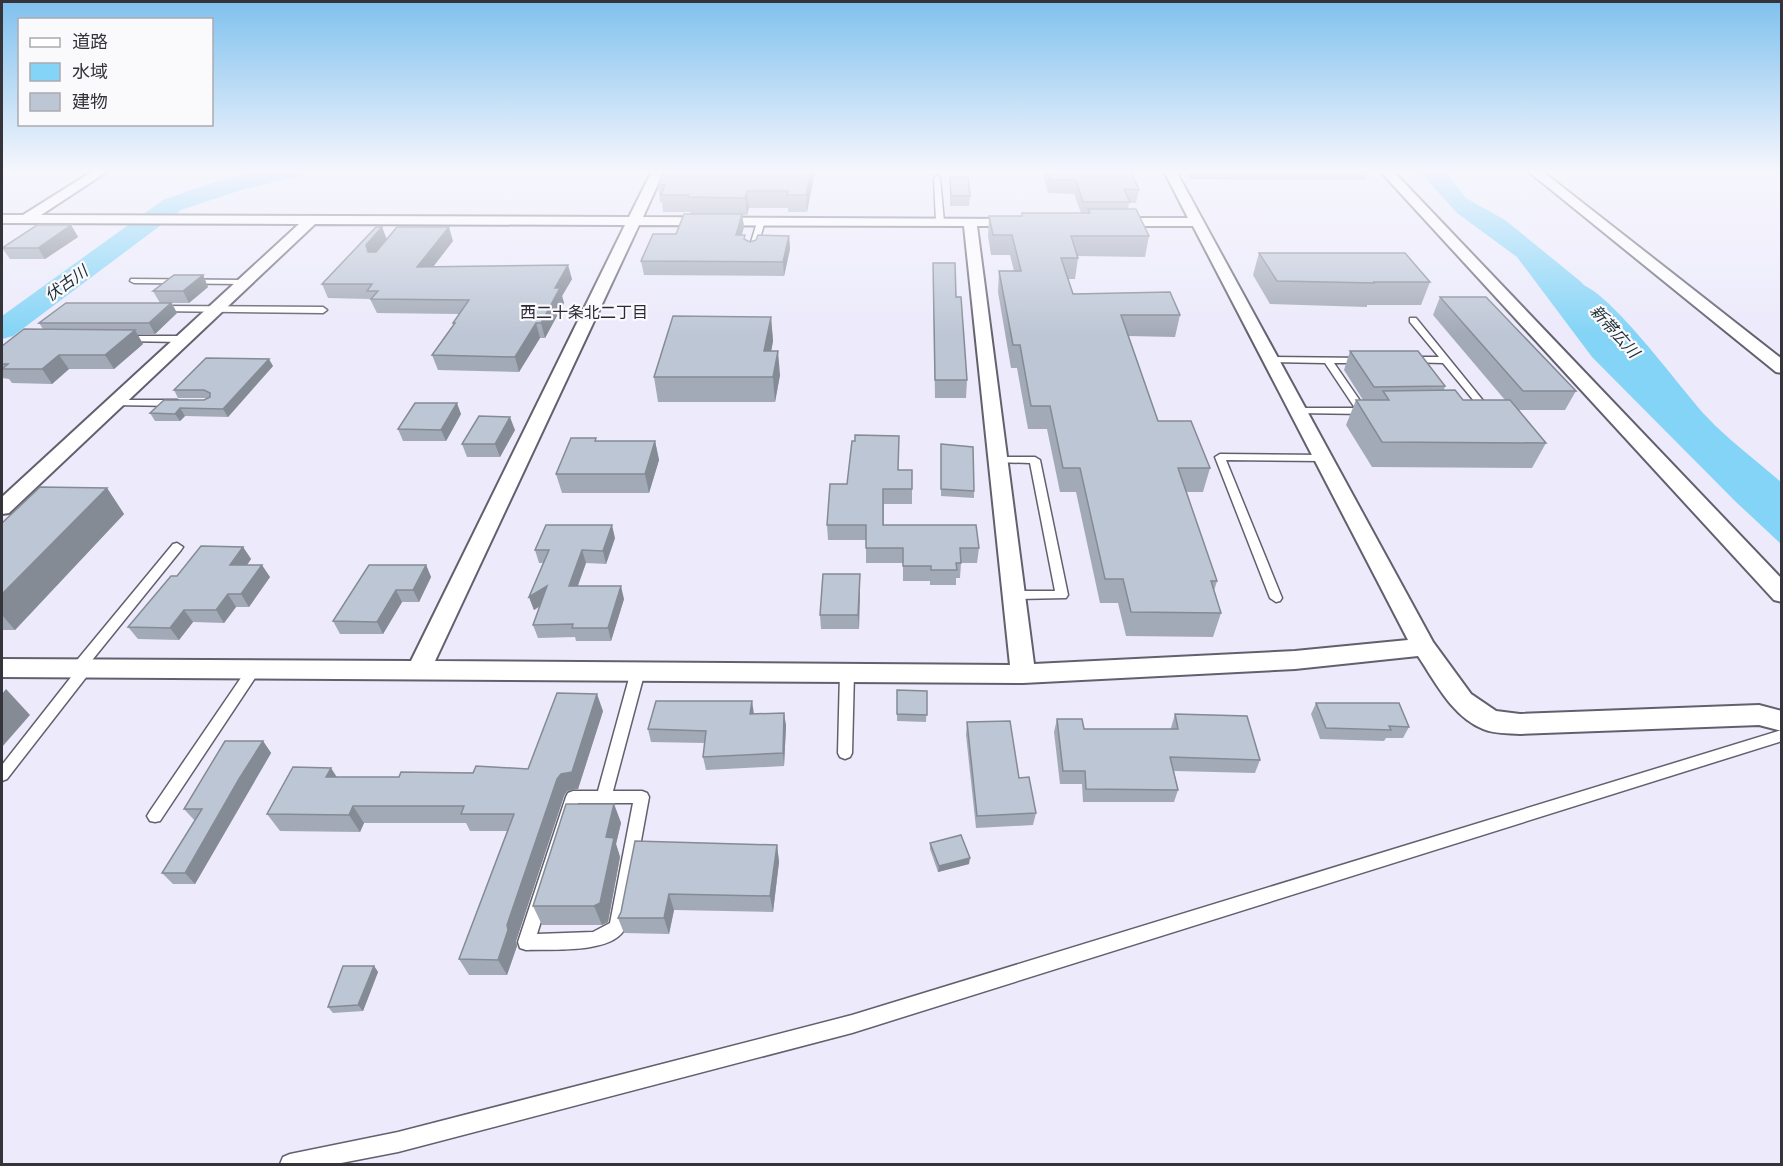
<svg xmlns="http://www.w3.org/2000/svg" width="1783" height="1166" viewBox="0 0 1783 1166" font-family="'Noto Serif','Noto Sans JP',serif">
  <style>
    .water { fill: #83d4f6 }
    .lines { fill: none; stroke-linecap: round; stroke-linejoin: round }
    .river { fill: #83d4f6; fill-rule: evenodd }
    .lane-casing { stroke: #63606e; stroke-width: 3 }
    .street-casing { stroke: #63606e; stroke-width: 4 }
    .lane { fill: #fff; fill-rule: evenodd }
    .street { fill: #fff; fill-rule: evenodd }
    .wall { fill: #a3aab7 }
    .shaded-wall { fill: #848b95 }
    .building { fill: #bdc6d5; stroke: #848b95; stroke-width: 1.5 }
    .labels { text-anchor: middle; dominant-baseline: central; stroke-width: 4.5; stroke-linejoin: round; paint-order: stroke }
    .far-water-label { font-size: 16px; font-style: italic; fill: #1a2d35; stroke: #faf9fc }
    .far-neighbourhood-label { font-size: 16px; fill: #2d2a37; stroke: #faf9fc }
  </style>
  <rect width="100%" height="100%" fill="#eceafb"/>
  <polygon class="water" points="1419,171 1445,171 1466,198 1505,220 1580,281 1613,315 1630,360 1781,495 1781,544 1736,502 1592,357 1517,257 1457,213"/>
  <g class="lines">
    <g class="river">
      <polygon points="257,171 306,171 303,176 241,190 181,210 13,336 2,339 2,316 163,200 209,184"/>
      <path d="M1580,284C1611,292 1680,388 1706,416C1728,440 1757,461 1782,483V516L1768,512L1683,432L1607,337L1566,293L1570,287Z"/>
    </g>
    <defs>
      <g id="lane">
        <polygon points="937,176 940,178 944,222 940,224 936,222 934,178"/>
        <polygon points="758,219 765,221 756,252 752,254 748,252"/>
        <polygon points="131,279 245,280 249,282 245,284 134,283 130,281"/>
        <polygon points="159,306 323,307 327,310 323,313 156,311 156,307"/>
        <polygon points="1410,318 1416,318 1489,408 1489,412 1483,412 1443,363 1405,362 1403,360 1408,357 1439,357 1410,322"/>
        <polygon points="124,336 183,336 187,339 183,342 121,341 120,339"/>
        <polygon points="1271,357 1367,358 1369,360 1364,363 1334,363 1365,408 1372,411 1367,414 1295,413 1295,409 1298,408 1355,408 1325,363 1268,362 1266,360"/>
        <polygon points="115,400 177,400 182,403 177,406 112,405 110,403"/>
        <polygon points="1220,454 1323,455 1328,458 1323,461 1226,460 1282,598 1280,601 1276,602 1270,598 1215,457"/>
        <polygon points="998,457 1035,457 1040,460 1068,595 1066,598 1014,599 1008,595 1014,591 1055,591 1030,463 994,462 993,460 994,458"/>
        <polygon points="177,543 183,547 181,550 89,664 93,668 91,671 7,779 2,781 2,765 75,672 71,668 73,665 173,544"/>
        <polygon points="254,664 259,666 261,669 259,672 160,821 155,822 150,821 147,816 150,811 249,666"/>
        <path d="M638,666L643,668L645,671L613,791H642L647,793L649,797L625,928C614,954 551,949 526,950L520,948L518,942L566,797L568,793L573,791H598L631,671L633,668ZM578,803H633L610,923L593,932L537,934Z"/>
        <polygon points="847,667 852,669 854,672 852,753 850,757 845,759 840,757 838,753 840,672 842,669"/>
        <polygon points="1782,730 1782,741 852,1033 398,1152 336,1164 280,1164 283,1157 290,1154 398,1132 852,1015"/>
      </g>
      <g id="street">
        <path d="M93,171H108L41,215L629,217L652,171H664L643,217L1023,219L1025,222L1023,225L1018,226H977L1034,664L1295,651L1408,640L1193,226H1111L1104,222L1111,218H1188L1164,171H1176L1433,642L1471,694L1496,711L1520,714L1759,705L1782,711V731L1759,725L1520,734C1508,733 1494,734 1483,729C1452,716 1436,683 1418,656L1295,669L1023,683L2,677V659L411,661L625,225L315,224L9,513L2,514V497L299,224L2,223V215H23ZM639,225L964,226L1010,665L435,661Z"/>
        <polygon points="1380,171 1393,171 1782,579 1782,602 1774,600"/>
        <polygon points="1528,171 1542,171 1782,359 1782,373 1776,372"/>
      </g>
    </defs>
    <use href="#lane" class="lane-casing"/>
    <use href="#street" class="street-casing"/>
    <use href="#lane" class="lane"/>
    <use href="#street" class="street"/>
  </g>
  <g class="wall">
    <polygon points="664,171 815,171 807,212 788,212 788,208 749,208 747,215 742,215 744,227 741,235 746,240 750,242 789,236 790,249 784,276 644,275 641,261 676,234 691,214 690,212 663,212 662,202 660,202 658,185"/>
    <polygon points="1042,171 1131,171 1139,190 1136,203 1129,203 1128,209 1149,236 1145,257 1077,256 1078,258 1075,279 1068,279 1073,294 1180,315 1175,337 1128,336 1158,421 1210,468 1203,492 1186,492 1217,581 1214,591 1221,613 1213,637 1126,636 1118,603 1100,603 1076,492 1060,492 1047,429 1028,429 1017,368 1011,368 998,292 999,271 1014,271 1010,255 991,255 988,236 989,216 1022,216 1022,213 1081,213 1074,194 1048,193"/>
    <polygon points="1186,171 1367,171 1368,172 1365,180 1190,179"/>
    <polygon points="950,177 970,196 969,206 950,206"/>
    <polygon points="71,225 78,237 45,259 10,259 2,248"/>
    <polygon points="382,227 387,239 453,241 433,267 572,279 562,296 564,303 545,338 540,338 519,372 438,370 432,355 454,325 453,323 459,314 377,313 370,299 328,298 322,284"/>
    <polygon points="1259,253 1430,282 1421,305 1367,305 1367,307 1270,304 1253,275"/>
    <polygon points="933,263 956,297 967,380 966,398 935,398"/>
    <polygon points="203,275 208,287 189,303 172,303 177,313 155,334 137,334 143,344 114,369 69,369 52,384 12,383 9,379 2,378 2,346 43,329 39,323 160,303 153,291"/>
    <polygon points="1440,297 1576,391 1565,410 1519,410 1546,443 1532,468 1372,467 1346,425 1356,400 1363,400 1344,370 1350,351 1445,386 1444,390 1463,400 1505,400 1433,315"/>
    <polygon points="771,317 773,341 771,351 780,375 775,402 658,402 654,377"/>
    <polygon points="273,366 228,417 185,416 180,421 155,421 150,413 204,400 208,398 178,398 174,390"/>
    <polygon points="461,414 446,441 403,441 398,429"/>
    <polygon points="515,430 500,457 467,457 462,444"/>
    <polygon points="597,441 655,441 659,460 649,493 562,493 556,474"/>
    <polygon points="941,444 974,491 974,498 941,496"/>
    <polygon points="899,470 912,489 912,504 884,504 884,525 979,548 977,563 961,563 960,578 956,578 956,585 930,585 930,581 903,581 903,563 866,563 866,540 828,540 827,525 847,484"/>
    <polygon points="107,488 124,514 15,630 2,630 2,523"/>
    <polygon points="615,538 606,564 586,563 578,586 624,599 611,641 576,641 575,637 538,638 533,625 540,606 534,610 529,597 543,563 539,563 535,550"/>
    <polygon points="243,547 251,559 247,565 270,577 249,607 236,607 224,623 193,622 179,640 138,639 128,627 177,576"/>
    <polygon points="426,565 431,577 419,602 402,602 383,634 340,634 333,621"/>
    <polygon points="860,574 859,629 821,629 820,615"/>
    <polygon points="897,690 927,691 926,722 897,721"/>
    <polygon points="1316,703 1409,727 1403,738 1386,738 1384,741 1320,739 1311,714"/>
    <polygon points="603,711 578,789 567,791 564,796 516,941 517,946 507,975 469,975 459,959 507,831 470,831 466,823 364,823 360,832 280,831 267,814 337,777 399,777 528,769"/>
    <polygon points="784,713 786,726 784,766 706,770 703,757 705,743 651,742 648,729 754,714"/>
    <polygon points="1175,714 1260,760 1255,773 1174,771 1178,790 1174,802 1083,802 1082,784 1060,784 1054,732 1057,719 1084,729 1171,729 1171,728"/>
    <polygon points="967,722 1019,778 1036,813 1033,825 976,828 966,735"/>
    <polygon points="263,741 271,753 249,791 195,884 173,884 162,873 195,821 184,809"/>
    <polygon points="614,804 621,823 616,844 620,857 608,922 602,925 542,925 533,906"/>
    <polygon points="930,843 969,864 938,872 930,849"/>
    <polygon points="777,845 779,862 773,912 674,910 669,934 624,933 618,918 621,912"/>
    <polygon points="374,966 378,972 363,1011 333,1013 328,1007"/>
  </g>
  <g class="shaded-wall">
    <polygon points="811,171 815,171 807,212 806,195"/>
    <polygon points="747,191 749,208 747,215 745,198"/>
    <polygon points="742,214 744,227 738,249 736,235"/>
    <polygon points="71,225 78,237 45,259 38,248"/>
    <polygon points="382,227 387,241 371,258 368,252 366,245"/>
    <polygon points="449,227 453,241 422,281 417,267"/>
    <polygon points="789,236 790,249 784,276 783,262"/>
    <polygon points="568,265 572,279 562,296 564,303 545,338 541,323 555,288"/>
    <polygon points="203,275 208,287 189,303 183,291"/>
    <polygon points="171,303 177,313 155,334 149,323"/>
    <polygon points="771,317 773,341 767,375 764,351"/>
    <polygon points="536,323 540,338 519,372 515,357"/>
    <polygon points="135,330 143,344 114,369 105,355"/>
    <polygon points="778,351 780,375 775,402 773,377"/>
    <polygon points="59,355 69,369 52,384 42,369"/>
    <polygon points="269,359 273,366 228,417 223,409"/>
    <polygon points="457,403 461,414 446,441 441,430"/>
    <polygon points="180,408 185,416 180,421 175,414"/>
    <polygon points="510,417 515,430 500,457 495,444"/>
    <polygon points="655,441 659,460 649,493 645,474"/>
    <polygon points="107,488 124,514 15,630 2,615 2,594"/>
    <polygon points="612,525 615,538 606,564 603,551"/>
    <polygon points="243,547 251,559 238,578 230,565"/>
    <polygon points="582,550 586,563 573,598 569,586"/>
    <polygon points="262,565 270,577 249,607 241,594"/>
    <polygon points="426,565 431,577 419,602 413,590"/>
    <polygon points="860,574 860,587 859,629 858,615"/>
    <polygon points="547,586 551,599 534,610 529,597"/>
    <polygon points="621,586 624,599 611,641 608,628"/>
    <polygon points="396,590 402,602 383,634 377,622"/>
    <polygon points="228,594 236,607 224,623 216,610"/>
    <polygon points="184,610 193,622 179,640 170,628"/>
    <polygon points="6,689 30,715 2,747 2,694"/>
    <polygon points="597,694 603,711 578,789 567,791 564,796 516,941 517,946 507,975 498,960 507,925 557,779"/>
    <polygon points="752,701 754,714 750,714"/>
    <polygon points="784,713 786,726 784,766 783,753"/>
    <polygon points="263,741 271,753 249,791 195,884 185,873 239,779"/>
    <polygon points="331,768 342,785 326,777"/>
    <polygon points="614,804 621,823 616,844 620,857 608,922 602,925 594,906 606,837"/>
    <polygon points="353,806 364,823 360,832 349,815"/>
    <polygon points="777,845 779,862 773,912 770,896"/>
    <polygon points="970,858 969,864 938,872 939,866"/>
    <polygon points="669,894 674,910 669,934 664,918"/>
    <polygon points="374,966 378,972 363,1011 358,1005"/>
  </g>
  <g class="building">
    <polygon points="664,171 811,171 806,195 787,195 788,191 747,191 745,198 688,197 689,195 661,195 665,185 658,185"/>
    <polygon points="1047,171 1131,171 1139,190 1124,189 1130,202 1083,202 1076,180 1050,180"/>
    <polygon points="1308,171 1367,171 1368,172"/>
    <polygon points="950,177 968,177 970,196 951,196"/>
    <polygon points="1088,209 1136,209 1149,236 1071,236 1078,258 1061,258 1073,294 1170,292 1180,315 1121,315 1158,421 1191,421 1210,468 1178,468 1217,581 1211,581 1221,613 1131,612 1123,579 1105,579 1080,468 1063,468 1050,406 1031,406 1020,345 1013,345 999,271 1021,271 1012,235 993,235 989,216 1022,216 1022,213 1090,213"/>
    <polygon points="684,214 742,214 736,235 745,235 744,239 750,242 756,240 758,235 789,236 783,262 641,261 653,234 676,234"/>
    <polygon points="37,225 71,225 38,248 2,248"/>
    <polygon points="376,227 382,227 366,245 368,252 376,252 397,227 449,227 417,267 568,265 555,288 560,288 541,323 536,323 515,357 432,355 455,323 453,323 469,300 371,299 378,291 367,291 372,284 322,284"/>
    <polygon points="1259,253 1405,253 1430,282 1373,282 1375,283 1277,281"/>
    <polygon points="933,263 955,263 956,297 961,297 967,380 935,380"/>
    <polygon points="174,275 203,275 183,291 153,291"/>
    <polygon points="1440,297 1486,297 1576,391 1523,391"/>
    <polygon points="66,303 171,303 149,323 39,323"/>
    <polygon points="673,316 771,317 764,351 778,351 773,377 654,377"/>
    <polygon points="24,329 135,330 105,355 59,355 42,369 2,369 8,364 2,364 2,346"/>
    <polygon points="1350,351 1418,351 1445,386 1374,387"/>
    <polygon points="206,358 269,359 223,409 180,408 175,414 150,413 164,400 204,400 210,397 210,393 204,390 174,390"/>
    <polygon points="1455,390 1463,400 1510,400 1546,443 1382,442 1356,400 1389,400 1383,391"/>
    <polygon points="415,403 457,403 441,430 398,429"/>
    <polygon points="479,416 510,417 495,444 462,444"/>
    <polygon points="855,435 899,436 898,470 912,470 912,489 883,489 883,525 976,525 979,548 960,548 961,563 956,563 957,570 931,570 931,566 903,566 903,548 866,548 866,525 827,525 830,484 847,484 852,441 855,441"/>
    <polygon points="571,438 596,438 595,441 655,441 645,474 556,474"/>
    <polygon points="941,444 973,447 974,491 941,489"/>
    <polygon points="40,487 107,488 2,594 2,523"/>
    <polygon points="546,525 612,525 603,551 582,550 569,586 621,586 608,628 572,628 573,624 533,625 547,586 529,597 549,550 535,550"/>
    <polygon points="201,546 243,547 230,565 262,565 241,594 228,594 216,610 184,610 170,628 128,627 171,576 177,576"/>
    <polygon points="369,565 426,565 413,590 396,590 377,622 333,621"/>
    <polygon points="823,574 860,574 858,615 820,615"/>
    <polygon points="897,690 927,691 927,715 897,714"/>
    <polygon points="557,693 597,694 572,772 561,774 557,779 507,925 508,930 498,960 459,959 514,814 461,814 464,806 353,806 349,815 267,814 293,767 331,768 326,777 399,777 401,772 473,773 476,766 528,769"/>
    <polygon points="656,701 752,701 750,714 784,713 783,753 703,757 706,731 648,729"/>
    <polygon points="1316,703 1399,703 1409,727 1389,726 1391,730 1326,728"/>
    <polygon points="1175,714 1247,716 1260,760 1170,757 1178,790 1086,789 1085,771 1063,771 1057,719 1082,719 1084,729 1178,729"/>
    <polygon points="1010,721 1019,778 1029,777 1036,813 977,816 967,722"/>
    <polygon points="225,741 263,741 239,779 185,873 162,873 202,809 184,809"/>
    <polygon points="566,804 614,804 606,837 614,838 600,903 594,906 533,906"/>
    <polygon points="961,835 970,858 939,866 930,843"/>
    <polygon points="635,841 777,845 770,896 669,894 664,918 618,918 621,912"/>
    <polygon points="343,966 374,966 358,1005 328,1007"/>
  </g>
  <linearGradient id="sky" x2="0" y2="1"><stop stop-color="#7fc1ee"/><stop offset="0.51" stop-color="#f6f6fd"/><stop offset="1" stop-color="#f6f6fd" stop-opacity="0"/></linearGradient>
  <rect width="1783" height="335" fill="url(#sky)"/>
  <g class="labels">
    <g class="far-water-label">
      <text transform="translate(66 283) rotate(-36)">伏古川</text>
      <text transform="translate(1615 331) rotate(48)">新帯広川</text>
    </g>
    <g class="far-neighbourhood-label">
      <text x="584" y="312">西二十条北二丁目</text>
    </g>
  </g>
  <rect width="1783" height="1166" fill="none" stroke="#35343a" stroke-width="6"/>
  <rect x="18" y="18" width="195" height="108" fill="#faf9fc" stroke="#abaaae" stroke-width="1.5"/>
  <rect x="30" y="38" width="30" height="9" fill="#ffffff" stroke="#abaaae" stroke-width="1.5"/>
  <text x="72" y="48" font-size="18" fill="#35343a">道路</text>
  <rect x="30" y="63" width="30" height="18" fill="#83d4f6" stroke="#abaaae" stroke-width="1.5"/>
  <text x="72" y="78" font-size="18" fill="#35343a">水域</text>
  <rect x="30" y="93" width="30" height="18" fill="#bdc6d5" stroke="#abaaae" stroke-width="1.5"/>
  <text x="72" y="108" font-size="18" fill="#35343a">建物</text>
</svg>
